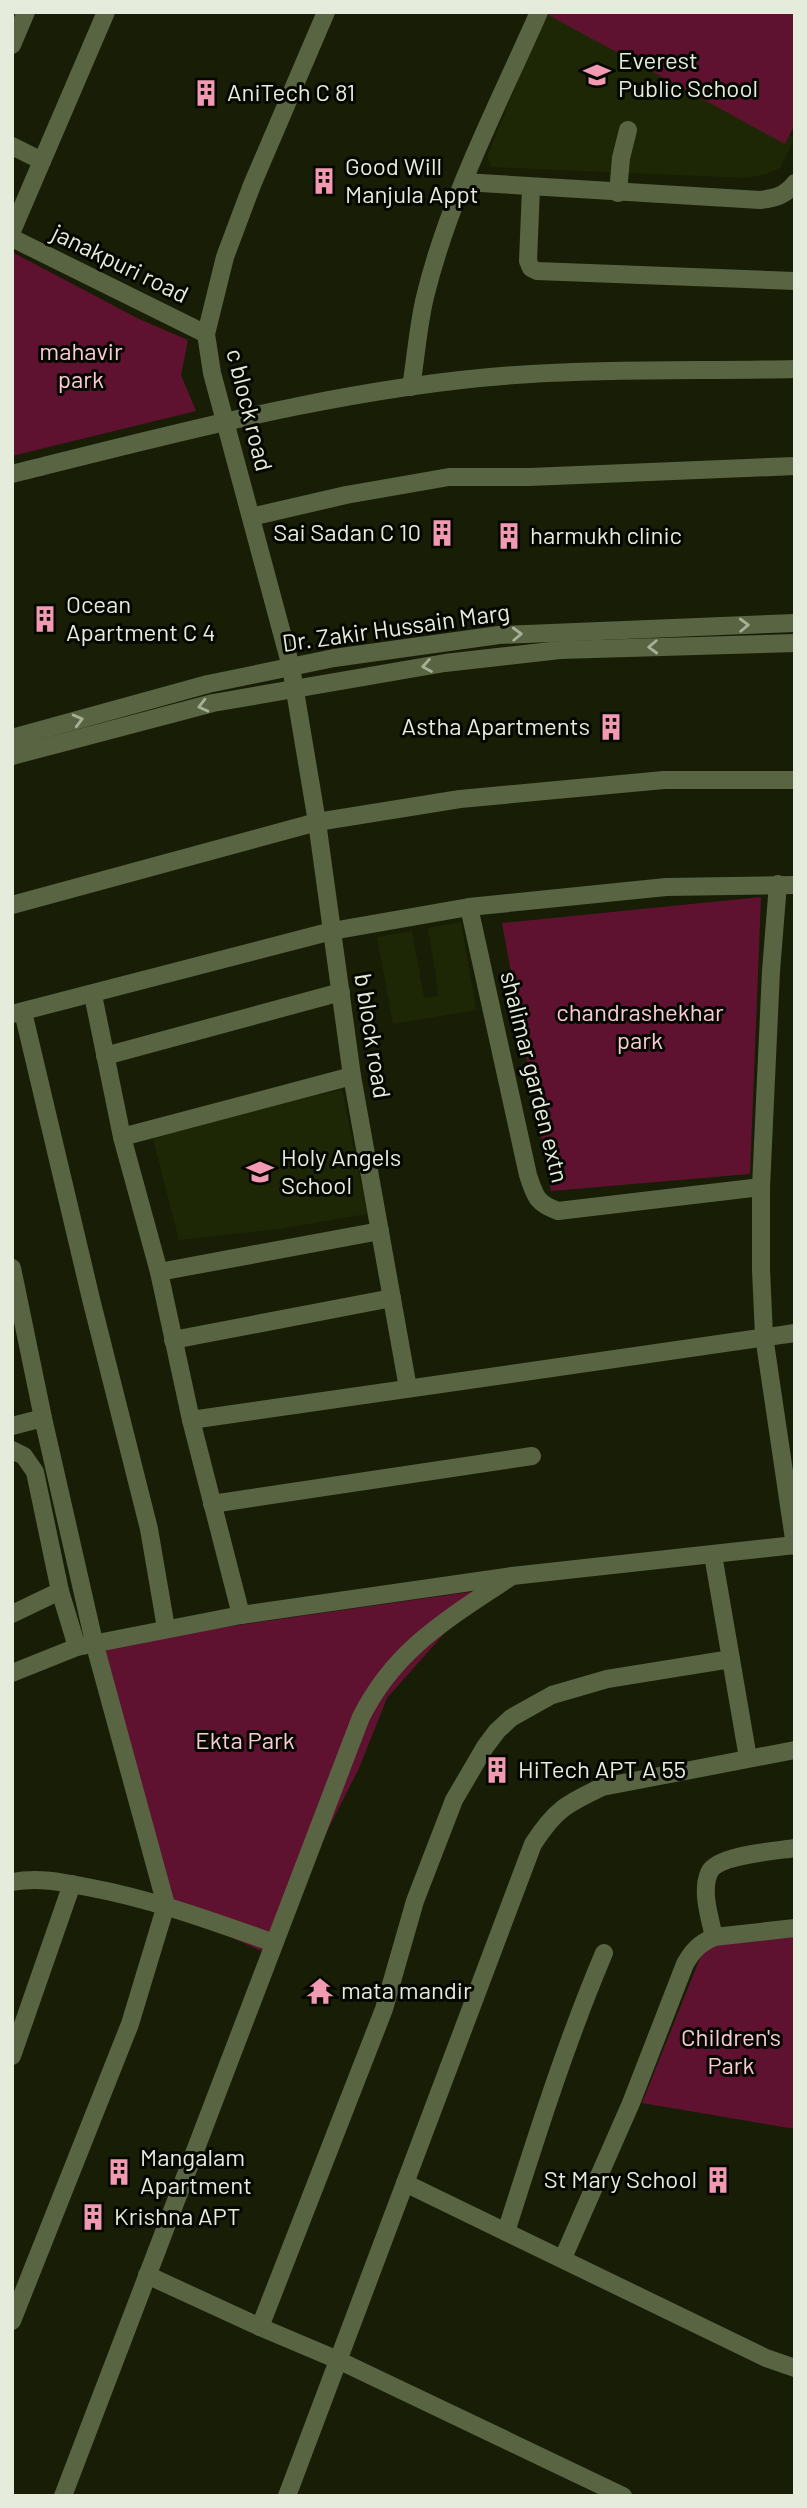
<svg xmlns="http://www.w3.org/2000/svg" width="807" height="2508" font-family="Barlow,sans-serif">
<rect width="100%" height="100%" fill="#171e05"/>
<!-- built -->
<g fill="#1e2705">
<polygon points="546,12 551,12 795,138 780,168 766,174 747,178 491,167 487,157"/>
<polygon points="461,922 476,1010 393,1024 377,937 412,931 424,998 439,996 428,928"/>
<polygon points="342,1090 367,1214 279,1229 179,1240 151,1131"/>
</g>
<!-- green -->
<g fill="#5f1230">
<polygon points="543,12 795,12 795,124 785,144"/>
<polygon points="12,252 139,319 188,340 181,375 196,411 12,456"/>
<polygon points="761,897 750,1174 551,1191 502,923"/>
<polygon points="483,1590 387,1698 359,1768 266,1953 176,1913 99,1645"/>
<polygon points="795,1930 795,2129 642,2103 706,1943"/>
</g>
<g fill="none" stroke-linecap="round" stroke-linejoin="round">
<!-- minor -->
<g stroke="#596443" stroke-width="18">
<polyline points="326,12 252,185 225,257 206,334 212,373 291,667 317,822 352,1076 408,1388"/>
<polyline points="12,45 26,12"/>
<polyline points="12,146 42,161"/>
<path d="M464,182L760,200C775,198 785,196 795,183"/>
<polyline points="531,188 528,261 531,268 537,271 795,281"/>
<polyline points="618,193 621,158 628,130"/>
<polyline points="12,231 106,12"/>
<polyline points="12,238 206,334"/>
<path d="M411,387C416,357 418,326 425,297C449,198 498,105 539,12"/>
<path d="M12,474C181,432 357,384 531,374C618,369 707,371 795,369"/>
<polyline points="251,517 346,495 449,477 530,477 795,466"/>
<polyline points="12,738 208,684 334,658 499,635 795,623"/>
<polyline points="12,756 213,703 445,663 560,650 795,643"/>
<polyline points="778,884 771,971 761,1187 761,1270 764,1336 795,1546"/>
<polyline points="12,905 317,822 460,799 664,780 795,780"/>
<path d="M469,907L528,1175C535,1196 536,1203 558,1211L761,1187"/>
<polyline points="93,995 122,1137 159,1272 191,1420 241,1615"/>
<polyline points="23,1012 91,1299 149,1529 166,1628"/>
<polyline points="12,1014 332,931 469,907 666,887 795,885"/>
<polyline points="105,1056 341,992"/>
<polyline points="122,1137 352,1076"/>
<polyline points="12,1268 43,1418 94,1642 166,1905 130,2024 12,2321"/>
<polyline points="159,1272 380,1231"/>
<polyline points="173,1340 392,1298"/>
<polyline points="191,1420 795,1333"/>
<polyline points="12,1426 43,1418"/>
<polyline points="12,1450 24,1456 35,1472 60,1591 77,1647"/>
<polyline points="212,1504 532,1456"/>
<polyline points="713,1555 748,1758"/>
<polyline points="12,1614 60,1591"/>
<polyline points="12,1673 77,1647 241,1615 512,1576 795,1545"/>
<path d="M12,1882C38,1877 62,1882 87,1887C152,1899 212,1921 274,1943"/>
<path d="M714,1937C710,1918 701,1892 709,1873C716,1855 776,1851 795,1848"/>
<polyline points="12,2056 72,1884"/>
<polyline points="405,2183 766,2358 795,2368"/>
<path d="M506,2232C536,2138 565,2045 604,1953"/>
<path d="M563,2258L631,2103L685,1964C693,1950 699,1944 714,1937L795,1928"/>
<polyline points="147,2275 260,2327 338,2360 623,2496"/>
<polyline points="260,2327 384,2009 415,1901 454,1800 485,1747 497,1731 511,1718 552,1695 607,1679 731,1659"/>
<path d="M63,2496L361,1717C396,1647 450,1618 512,1576"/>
<path d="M287,2496L533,1844C555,1810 566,1804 602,1787L795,1750"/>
</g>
</g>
<!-- one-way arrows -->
<defs><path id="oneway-chevron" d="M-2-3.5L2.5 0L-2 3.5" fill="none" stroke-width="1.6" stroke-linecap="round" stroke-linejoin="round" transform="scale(1.75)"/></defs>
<g stroke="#a7af97">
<use href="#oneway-chevron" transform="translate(744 625) rotate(-2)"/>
<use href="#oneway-chevron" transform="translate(517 634) rotate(-2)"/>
<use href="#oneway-chevron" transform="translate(653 647) rotate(178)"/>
<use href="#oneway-chevron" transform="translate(427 666) rotate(170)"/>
<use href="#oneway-chevron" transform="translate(203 706) rotate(166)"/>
<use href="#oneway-chevron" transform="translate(78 720) rotate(-15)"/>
</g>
<!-- icons -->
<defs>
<symbol id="school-bare" viewBox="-9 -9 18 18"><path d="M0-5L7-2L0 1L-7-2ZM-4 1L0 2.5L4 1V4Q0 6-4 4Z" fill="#f19ab2" stroke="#050701" stroke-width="2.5" paint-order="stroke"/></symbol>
<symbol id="building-bare" viewBox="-9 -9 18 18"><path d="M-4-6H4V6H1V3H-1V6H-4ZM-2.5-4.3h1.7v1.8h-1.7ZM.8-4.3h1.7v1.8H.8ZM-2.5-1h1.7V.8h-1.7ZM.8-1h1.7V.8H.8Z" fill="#f19ab2" stroke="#050701" stroke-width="2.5" paint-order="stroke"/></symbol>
<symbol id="temple-bare" viewBox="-9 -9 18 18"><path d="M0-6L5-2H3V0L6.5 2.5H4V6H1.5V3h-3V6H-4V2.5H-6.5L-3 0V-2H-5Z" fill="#f19ab2" stroke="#050701" stroke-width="2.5" paint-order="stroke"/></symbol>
</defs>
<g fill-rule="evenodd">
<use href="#school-bare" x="578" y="56" width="38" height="38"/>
<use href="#building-bare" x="187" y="74" width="38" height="38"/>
<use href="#building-bare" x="305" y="162" width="38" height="38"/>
<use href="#building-bare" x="423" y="514" width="38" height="38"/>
<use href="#building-bare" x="490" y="517" width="38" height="38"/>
<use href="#building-bare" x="26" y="600" width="38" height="38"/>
<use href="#building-bare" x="592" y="708" width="38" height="38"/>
<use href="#school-bare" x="241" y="1153" width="38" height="38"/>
<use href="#building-bare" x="478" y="1751" width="38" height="38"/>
<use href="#temple-bare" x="301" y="1972" width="38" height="38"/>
<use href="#building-bare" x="100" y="2153" width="38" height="38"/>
<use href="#building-bare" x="699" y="2161" width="38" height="38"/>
<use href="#building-bare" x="74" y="2198" width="38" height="38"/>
</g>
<g text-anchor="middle" stroke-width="6" stroke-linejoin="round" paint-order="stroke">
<!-- poi labels -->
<g font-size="24" fill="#e6ecdb" stroke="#050701" text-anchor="start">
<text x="618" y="69">Everest<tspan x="618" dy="28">Public School</tspan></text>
<text x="227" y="101">AniTech C 81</text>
<text x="345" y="175">Good Will<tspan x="345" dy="28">Manjula Appt</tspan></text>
<text x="421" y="541" text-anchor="end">Sai Sadan C 10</text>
<text x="530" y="544">harmukh clinic</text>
<text x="66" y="613">Ocean<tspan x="66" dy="28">Apartment C 4</tspan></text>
<text x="590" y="735" text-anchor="end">Astha Apartments</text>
<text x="281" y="1166">Holy Angels<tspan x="281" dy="28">School</tspan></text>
<text x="518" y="1778">HiTech APT A 55</text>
<text x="341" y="1999">mata mandir</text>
<text x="140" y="2166">Mangalam<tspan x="140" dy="28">Apartment</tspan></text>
<text x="697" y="2188" text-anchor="end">St Mary School</text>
<text x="114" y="2225">Krishna APT</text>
</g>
<!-- street labels -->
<g font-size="24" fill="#e6ecdb" stroke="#050701">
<text transform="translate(120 264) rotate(26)" y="8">janakpuri road</text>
<text transform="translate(249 410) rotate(76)" y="8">c block road</text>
<text transform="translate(396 628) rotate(-8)" y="8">Dr. Zakir Hussain Marg</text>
<text transform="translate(372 1036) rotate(81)" y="8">b block road</text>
<text transform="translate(534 1077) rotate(76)" y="8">shalimar garden extn</text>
</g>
<!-- park labels -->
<g font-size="24" fill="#fccad6" stroke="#050701">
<text x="81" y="360">mahavir<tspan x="81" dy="28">park</tspan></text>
<text x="640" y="1021">chandrashekhar<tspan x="640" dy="28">park</tspan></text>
<text x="245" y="1749">Ekta Park</text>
<text x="731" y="2046">Children's<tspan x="731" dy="28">Park</tspan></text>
</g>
</g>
<!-- border -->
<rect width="807" height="2508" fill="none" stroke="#e6ecdb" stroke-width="28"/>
</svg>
